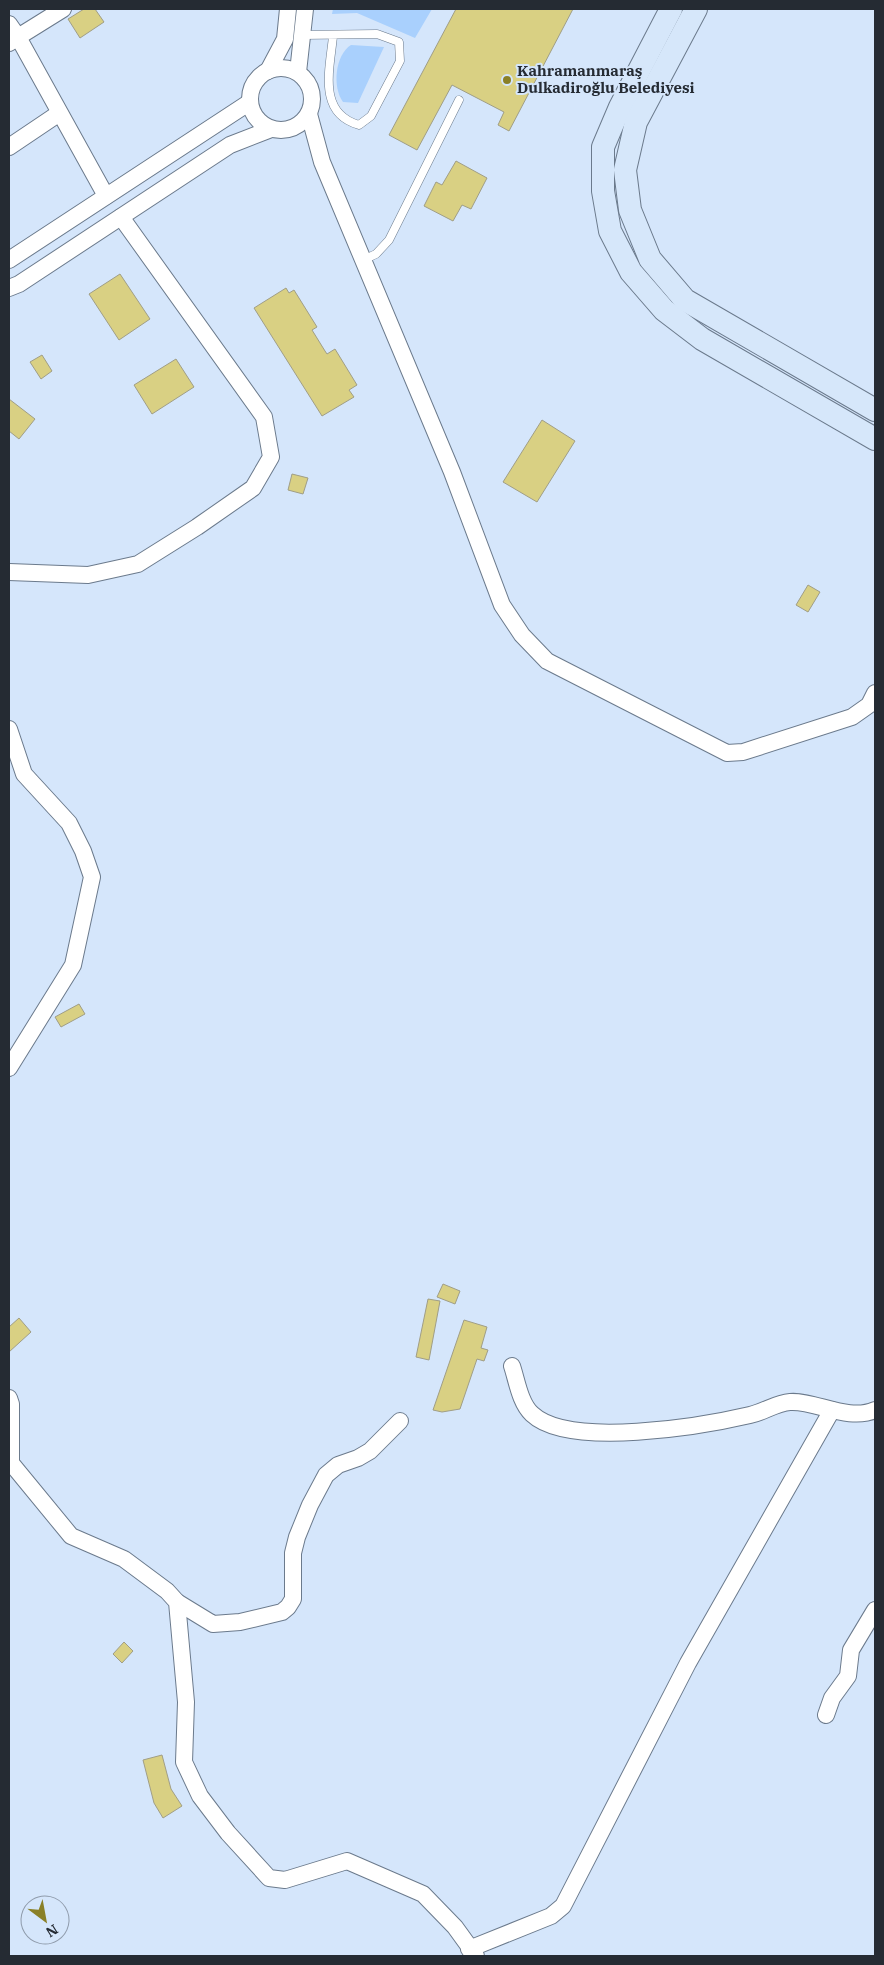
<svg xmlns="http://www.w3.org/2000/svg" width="884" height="1965" font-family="'IBM Plex Serif',serif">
<rect width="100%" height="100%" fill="#d5e6fb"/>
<!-- grass -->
<g fill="#a9d0fd">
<polygon points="333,9 432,9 415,38 357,13 332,14"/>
<path d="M351,45L384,47L358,103L343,102C332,87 335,55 351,45Z"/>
</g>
<!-- building -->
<g fill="#d9d083" stroke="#a09e86">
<polygon points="84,9 95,9 104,22 80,38 68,19"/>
<polygon points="456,9 573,9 509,131 498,125 504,112 452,85 417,150 389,135"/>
<polygon points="456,161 487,178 471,209 462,205 453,221 424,206 436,182 442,185"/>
<polygon points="120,274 150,319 119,340 89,294"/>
<polygon points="286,288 289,293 294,290 317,327 312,330 325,351 327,354 335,349 357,385 349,390 354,397 322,416 254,308"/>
<polygon points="42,355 52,371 41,379 30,362"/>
<polygon points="176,359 194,387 152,414 134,385"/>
<polygon points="9,399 35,419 19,439 9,431"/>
<polygon points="542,420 575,441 537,502 503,482"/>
<polygon points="292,474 308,478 303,494 288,490"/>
<polygon points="808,585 820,592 808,612 796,605"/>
<polygon points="79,1004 85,1014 61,1027 55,1017"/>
<polygon points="443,1284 460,1291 455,1304 437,1297"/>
<polygon points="428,1299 440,1301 429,1360 416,1357"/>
<polygon points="19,1318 31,1332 9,1352 9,1327"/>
<polygon points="464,1320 487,1327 481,1348 488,1350 484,1361 477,1359 460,1409 442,1412 433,1410"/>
<polygon points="124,1642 133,1651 122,1663 113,1654"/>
<polygon points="162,1755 171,1789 182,1806 163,1818 154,1803 143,1760"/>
</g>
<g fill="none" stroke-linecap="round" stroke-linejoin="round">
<defs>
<g id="lane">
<path d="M302,35L377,34L399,42L400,61L371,116L359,125C317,113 330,69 333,36"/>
<polyline points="363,260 376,254 389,240 459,100"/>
</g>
<g id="street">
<polyline points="9,24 18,37 63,9"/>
<polyline points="9,43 18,37 106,196"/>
<circle cx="281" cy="99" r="31"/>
<polyline points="268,71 285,39 288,9"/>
<polyline points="298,72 305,9"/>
<polyline points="309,114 322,162 452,472 502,605 522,635 547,661 727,753 743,752 852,717 869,705 875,693"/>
<polyline points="9,147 58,114"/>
<polyline points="9,260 250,102"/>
<polyline points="9,288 19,284 230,145 271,129"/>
<polyline points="9,572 88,575 138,564 197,527 253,488 271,457 264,417 121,217"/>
<polyline points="9,729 24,774 69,823 83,851 92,877 73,965 9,1068"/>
<path d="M512,1366C517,1381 520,1403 532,1414C569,1449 703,1426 750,1415C764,1412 776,1403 790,1402C815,1400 848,1422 875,1410"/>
<polyline points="9,1398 11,1404 11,1463 71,1536 124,1559 167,1591 177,1602 186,1702 184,1762 200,1796 228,1833 269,1878 285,1880 347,1861 423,1894 455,1927 476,1956"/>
<polyline points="177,1602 213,1624 240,1622 282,1612 288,1607 293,1599 293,1553 297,1537 310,1505 326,1475 338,1465 358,1458 370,1451 400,1421"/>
<polyline points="826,1715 832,1698 848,1676 851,1650 875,1610"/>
<polyline points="469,1949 551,1916 563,1906 688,1663 832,1410"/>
</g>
<g id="secondary">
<polyline points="671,9 620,107 603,147 603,191 610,231 631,272 664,310 702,339 875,439"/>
<polyline points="696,9 636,122 625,170 630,210 650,259 685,300 875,410"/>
</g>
</defs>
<!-- lane casing -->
<use href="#lane" stroke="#6b7a8c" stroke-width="9"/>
<!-- street casing -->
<use href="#street" stroke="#6b7a8c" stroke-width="18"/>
<!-- secondary casing -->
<use href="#secondary" stroke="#6b7a8c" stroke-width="24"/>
<!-- lane -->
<use href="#lane" stroke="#fff" stroke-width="8"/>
<!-- street -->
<use href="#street" stroke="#fff" stroke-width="16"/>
<!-- secondary -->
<use href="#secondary" stroke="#d6e7fa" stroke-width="22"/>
</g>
<!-- markers -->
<circle fill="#8a8027" stroke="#d5e6fb" stroke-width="2" cx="507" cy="80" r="5"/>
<g text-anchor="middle" stroke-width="4" stroke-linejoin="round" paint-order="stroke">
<!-- poi labels -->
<g font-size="15" font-weight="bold" fill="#252b33" stroke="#d5e6fb" text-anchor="start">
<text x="517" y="76">Kahramanmaraş<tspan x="517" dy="17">Dulkadiroğlu Belediyesi</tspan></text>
</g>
</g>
<!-- border -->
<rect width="884" height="1965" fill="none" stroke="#252b33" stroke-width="20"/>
<!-- north arrow -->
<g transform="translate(45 1920) rotate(148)"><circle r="24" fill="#d5e6fb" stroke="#8f9bab"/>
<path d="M0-4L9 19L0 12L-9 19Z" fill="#8a8027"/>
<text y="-8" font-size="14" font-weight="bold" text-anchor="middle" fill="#252b33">N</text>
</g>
</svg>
